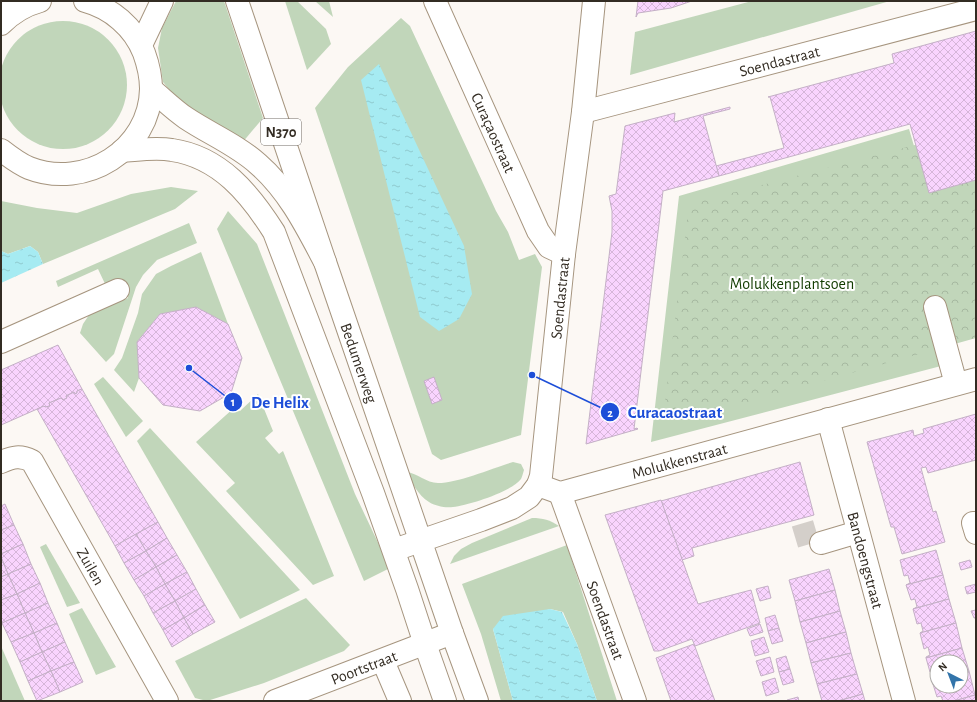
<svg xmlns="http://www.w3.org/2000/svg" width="977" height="702" font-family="'Alegreya Sans',sans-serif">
<defs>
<pattern id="park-crowns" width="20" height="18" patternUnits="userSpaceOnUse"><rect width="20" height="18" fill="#c1d6ba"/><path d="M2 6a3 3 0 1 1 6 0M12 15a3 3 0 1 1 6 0" fill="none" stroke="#a6b8a0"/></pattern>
<pattern id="water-ripples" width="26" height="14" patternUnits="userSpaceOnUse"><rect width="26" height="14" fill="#a6ebf2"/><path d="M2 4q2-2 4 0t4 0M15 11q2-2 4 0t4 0" fill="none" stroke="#8fcacf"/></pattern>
<pattern id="building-cross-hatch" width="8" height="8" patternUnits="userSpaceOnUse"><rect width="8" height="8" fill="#f9d4fe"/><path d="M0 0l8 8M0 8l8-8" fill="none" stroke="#d6b6d9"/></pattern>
</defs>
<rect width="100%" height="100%" fill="#fcf8f4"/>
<!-- grass -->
<g fill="#c1d6ba">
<polygon points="176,1 224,1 263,118 242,143 183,107 163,82 158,48 162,28"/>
<polygon points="285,1 297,1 326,29 331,44 307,70"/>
<polygon points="315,1 329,1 333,17"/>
<polygon points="752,1 890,1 630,75 635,32"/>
<polygon points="401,18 410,26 496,211 508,232 519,260 535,254 542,267 521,435 441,460 432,454 315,108 348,67"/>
<circle cx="63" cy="85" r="64"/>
<polygon points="909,129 928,194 935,342 941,366 651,442 679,196"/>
<polygon points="171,187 198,191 175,209 43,264 38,252 30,246 8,254 1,251 1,201 37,208 77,213 131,194"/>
<polygon points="228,211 257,244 355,494 390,568 364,581 217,229"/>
<polygon points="189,223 197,243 157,260 143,275 136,287 114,354 106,362 80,333 83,324 89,315 128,298 122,282 107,288 98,269 58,287 56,281"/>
<polygon points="201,252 228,324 196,307 160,314 137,342 139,378 134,392 114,370 122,358 138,313 142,294 156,274 171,266"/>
<polygon points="103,377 143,421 126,437 94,384"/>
<polygon points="258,394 273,431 265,438 279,454 283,451 334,576 313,585 226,491 235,483 196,442 235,407 240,411"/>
<polygon points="150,428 300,590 240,619 137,441"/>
<path d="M513,462L521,464L524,470C523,473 522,477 521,479C511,492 469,505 453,507C445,508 435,506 429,502C418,495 412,483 406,472C418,473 426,483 438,483C458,483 493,468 513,462Z"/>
<path d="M532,518C543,518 550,520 559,526L450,564L454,556L461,549L472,543Z"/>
<polygon points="46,544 80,603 67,607 40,547"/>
<polygon points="567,545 617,701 597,701 577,644 563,612 550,609 493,629 513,701 501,701 481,634 462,584"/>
<polygon points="306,598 350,645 344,651 264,683 207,701 195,698 175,661"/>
<polygon points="82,608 116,667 96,675 69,614"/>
<polygon points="1,646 25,701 1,701"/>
</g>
<!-- park -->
<polygon fill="url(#park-crowns)" points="976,129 976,338 662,426 689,204"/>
<!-- water -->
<g fill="url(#water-ripples)">
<polygon points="379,64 464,246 472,294 459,319 439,331 420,317 361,80"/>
<polygon points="30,246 38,252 43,264 1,283 1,251 8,254"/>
<polygon points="550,609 562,612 577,644 597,701 513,701 493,629 503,616"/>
</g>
<!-- building -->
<g fill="url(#building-cross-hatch)" stroke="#c4b0c6">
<polygon points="638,1 692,1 671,8 638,13 636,17"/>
<polygon points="976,31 976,180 929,193 910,124 719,176 716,166 784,148 770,97 768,97 894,63 892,54"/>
<polygon points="730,107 730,109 703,116 719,176 663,191 634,429 637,428 638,429 586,444 612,232 612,211 609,196 616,194 625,126 675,113 674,122"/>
<polygon points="196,307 228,324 242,358 231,393 200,411 163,405 139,378 137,342 160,314"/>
<polygon points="58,345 82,389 77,391 77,393 75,394 74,392 66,396 67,398 63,400 61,398 49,403 50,406 45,407 44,406 1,425 1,370"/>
<polygon points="434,377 442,400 432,404 424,381"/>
<polygon points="82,389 158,522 115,546 37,409 44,406 45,407 50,406 49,403 61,398 63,400 67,398 66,396 74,392 75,394 77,393 77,391"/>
<polygon points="976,414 976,460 928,473 926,467 921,468 933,512 936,511 945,542 902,554 894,527 891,527 867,442 913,430 914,436 924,433 923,429"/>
<polygon points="800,462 814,515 692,548 694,556 682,560 661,501"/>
<polygon points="661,500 698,604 751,590 760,623 695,646 692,639 659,651 654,651 605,515"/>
<polygon points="5,504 14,525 1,530 1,506"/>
<polygon points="158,522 167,538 146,551 136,534"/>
<polygon points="14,525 23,544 1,554 1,530"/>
<polygon points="136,534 146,551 124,563 115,546"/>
<polygon points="167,538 177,555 156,567 146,551"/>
<polygon points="23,544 31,564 8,574 1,557 1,554"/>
<polygon points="936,550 943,575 906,585 910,583 908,575 904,576 900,560"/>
<polygon points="146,551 156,567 134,580 124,563"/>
<polygon points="177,555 187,572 165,584 156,567"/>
<polygon points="1,557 8,574 1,577"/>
<polygon points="970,560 972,567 961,570 959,563"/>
<polygon points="31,564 40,583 17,594 8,574"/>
<polygon points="156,567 165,584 144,596 134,580"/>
<polygon points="829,569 835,590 795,601 789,580"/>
<polygon points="187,572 196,589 175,601 165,584"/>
<polygon points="8,574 17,594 1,600 1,577"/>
<polygon points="943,575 949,599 913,609 917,607 915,599 911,600 906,585"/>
<polygon points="40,583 48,603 25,613 17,594"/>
<polygon points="165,584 175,601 153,613 144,596"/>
<polygon points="976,584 976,592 967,594 965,587"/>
<polygon points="768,586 771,598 760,601 756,589"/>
<polygon points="196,589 205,605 184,618 175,601"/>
<polygon points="835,590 840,611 800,622 795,601"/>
<polygon points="17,594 25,613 2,623 1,620 1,600"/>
<polygon points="949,599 956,623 920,633 923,631 921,623 917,624 913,609"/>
<polygon points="175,601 184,618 163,630 153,613"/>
<polygon points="48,603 57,623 34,633 25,613"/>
<polygon points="205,605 215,622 193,634 184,618"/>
<polygon points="976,610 976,618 974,618 971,611"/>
<polygon points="840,611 846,632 806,643 800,622"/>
<polygon points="25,613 34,633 11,642 2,623"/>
<polygon points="775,615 779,628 768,631 765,618"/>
<polygon points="184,618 193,634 172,647 163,630"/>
<polygon points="57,623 65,642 42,652 34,633"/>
<polygon points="956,623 962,648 926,658 926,657 930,655 928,647 924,649 920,633"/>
<polygon points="760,624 763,632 750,636 747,629"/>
<polygon points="779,628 783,641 772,644 768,631"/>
<polygon points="846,632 851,653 811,663 806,643"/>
<polygon points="34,633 42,652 20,662 11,642"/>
<polygon points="764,637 769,652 755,656 751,641"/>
<polygon points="65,642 74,662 51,671 42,652"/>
<polygon points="694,644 715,701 671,701 656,658"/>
<polygon points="962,648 969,671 961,673 961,662 937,662 937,680 932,681 937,679 934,671 930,672 926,658"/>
<polygon points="42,652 51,671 28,681 20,662"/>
<polygon points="851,653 857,674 817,684 811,663"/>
<polygon points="786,656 790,669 779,672 776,659"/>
<polygon points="770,657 774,672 761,676 756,661"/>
<polygon points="74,662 83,682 60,692 51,671"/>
<polygon points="790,669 794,682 783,685 779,672"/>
<polygon points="51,671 60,692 37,701 28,681"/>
<polygon points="969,671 975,695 954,701 943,701 941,696 937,697 932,681 937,680 937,686 961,686 961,673"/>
<polygon points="857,674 863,694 838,701 822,701 817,684"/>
<polygon points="775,678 779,692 766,696 762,682"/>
<polygon points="863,694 865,701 838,701"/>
<polygon points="975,695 976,701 954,701"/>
<polygon points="798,697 799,701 787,701 787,700"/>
</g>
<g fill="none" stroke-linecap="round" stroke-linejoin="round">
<!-- minor-tunnel -->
<polyline stroke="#d4cfca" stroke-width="22" stroke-dasharray="22 11" stroke-linecap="butt" points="795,537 822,529"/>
<defs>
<g id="minor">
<polyline points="4,1 10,15"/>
<path id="s1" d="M435,1L538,231L549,247L564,254"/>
<path id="s2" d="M583,112L976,9"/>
<polyline points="935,307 956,384"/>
<polyline points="1,342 118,290"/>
<path id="s3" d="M828,419L904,701"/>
<path id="s4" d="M1,462C13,457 20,455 32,461L167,701"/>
<path id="s5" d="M538,485L560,493L976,379"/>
<path id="s6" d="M560,493L635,701"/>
<polyline points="976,523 973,523 976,533"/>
<polyline points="821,543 858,532"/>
<path id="s7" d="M394,550L481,520L512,508L529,497L538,485L541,476L564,254L583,112L594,1"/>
<polyline points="383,661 400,701"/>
<path id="s8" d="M275,701L452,633"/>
</g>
<g id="major">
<path d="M1,24C12,13 25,5 40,1"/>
<path id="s9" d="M151,89C162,98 174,110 186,118C210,134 237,145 258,164C289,191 307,228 325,262L452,633L477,701"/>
<path d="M1,150C10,157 19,164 29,168C85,190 150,150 151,89C151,76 148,64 144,53C134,27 111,8 85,1"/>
<path d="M122,151C138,150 156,147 172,150C220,157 250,194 274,232L373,493L407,589L425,644L445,701"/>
</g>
<g id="highway">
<polyline points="237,1 325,262"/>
<polyline points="141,45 162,1"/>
</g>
</defs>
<!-- minor casing -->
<use href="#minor" stroke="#a6957f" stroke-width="24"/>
<!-- major casing -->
<use href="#major" stroke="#a6957f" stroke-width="24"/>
<!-- highway casing -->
<use href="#highway" stroke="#a6957f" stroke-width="24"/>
<!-- minor -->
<use href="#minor" stroke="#fff" stroke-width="22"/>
<!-- major -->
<use href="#major" stroke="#fff" stroke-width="22"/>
<!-- highway -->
<use href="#highway" stroke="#fff" stroke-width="22"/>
</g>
<g text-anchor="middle" stroke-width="4" stroke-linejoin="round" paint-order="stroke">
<!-- shield labels -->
<rect fill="#fff" stroke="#706b65" stroke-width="1" x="261" y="119" width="40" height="26" rx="3"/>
<g font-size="15" font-weight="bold" fill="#332c23">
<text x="281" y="137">N370</text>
</g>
<!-- street labels -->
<g font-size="16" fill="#332c23" stroke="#fff">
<text dy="6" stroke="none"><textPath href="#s2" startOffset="203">Soendastraat</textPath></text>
<text dy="6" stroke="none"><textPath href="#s1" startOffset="144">Curaçaostraat</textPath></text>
<text dy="6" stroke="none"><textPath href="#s7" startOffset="349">Soendastraat</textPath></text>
<text dy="6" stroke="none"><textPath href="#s9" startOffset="357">Bedumerweg</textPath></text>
<text dy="6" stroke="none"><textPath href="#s5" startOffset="147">Molukkenstraat</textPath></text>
<text dy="6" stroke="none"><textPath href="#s3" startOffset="146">Bandoengstraat</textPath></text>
<text dy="6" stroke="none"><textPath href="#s4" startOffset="153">Zuilen</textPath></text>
<text dy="6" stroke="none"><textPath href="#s6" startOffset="135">Soendastraat</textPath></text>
<text dy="6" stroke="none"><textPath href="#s8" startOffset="95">Poortstraat</textPath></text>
</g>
<!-- park labels -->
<g font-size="16" fill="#123c00" stroke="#fff">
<text x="792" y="289">Molukkenplantsoen</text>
</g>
</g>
<!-- callouts -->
<path fill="none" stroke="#1d4ed8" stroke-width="1.5" d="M189 368L233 402M532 375L610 412"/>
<g fill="#1d4ed8" stroke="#fff" stroke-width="1.5">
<circle cx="189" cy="368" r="4"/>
<circle cx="532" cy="375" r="4"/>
<circle cx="233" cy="402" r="10"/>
<circle cx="610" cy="412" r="10"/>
</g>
<g font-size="12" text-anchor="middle" font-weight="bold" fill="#fff">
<text x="233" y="406">1</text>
<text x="610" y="417">2</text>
</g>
<g font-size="17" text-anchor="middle" font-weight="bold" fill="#1d4ed8" stroke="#fff" stroke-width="4" stroke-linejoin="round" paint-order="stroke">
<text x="280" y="408">De Helix</text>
<text x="675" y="418">Curacaostraat</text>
</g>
<!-- border -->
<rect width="977" height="702" fill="none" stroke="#332c23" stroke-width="4"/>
<!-- north arrow -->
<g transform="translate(949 674) rotate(318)"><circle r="19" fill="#ffffff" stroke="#adaba7"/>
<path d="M0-3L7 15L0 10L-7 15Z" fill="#3274aa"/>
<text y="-6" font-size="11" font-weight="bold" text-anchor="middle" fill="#332c23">N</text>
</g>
</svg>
